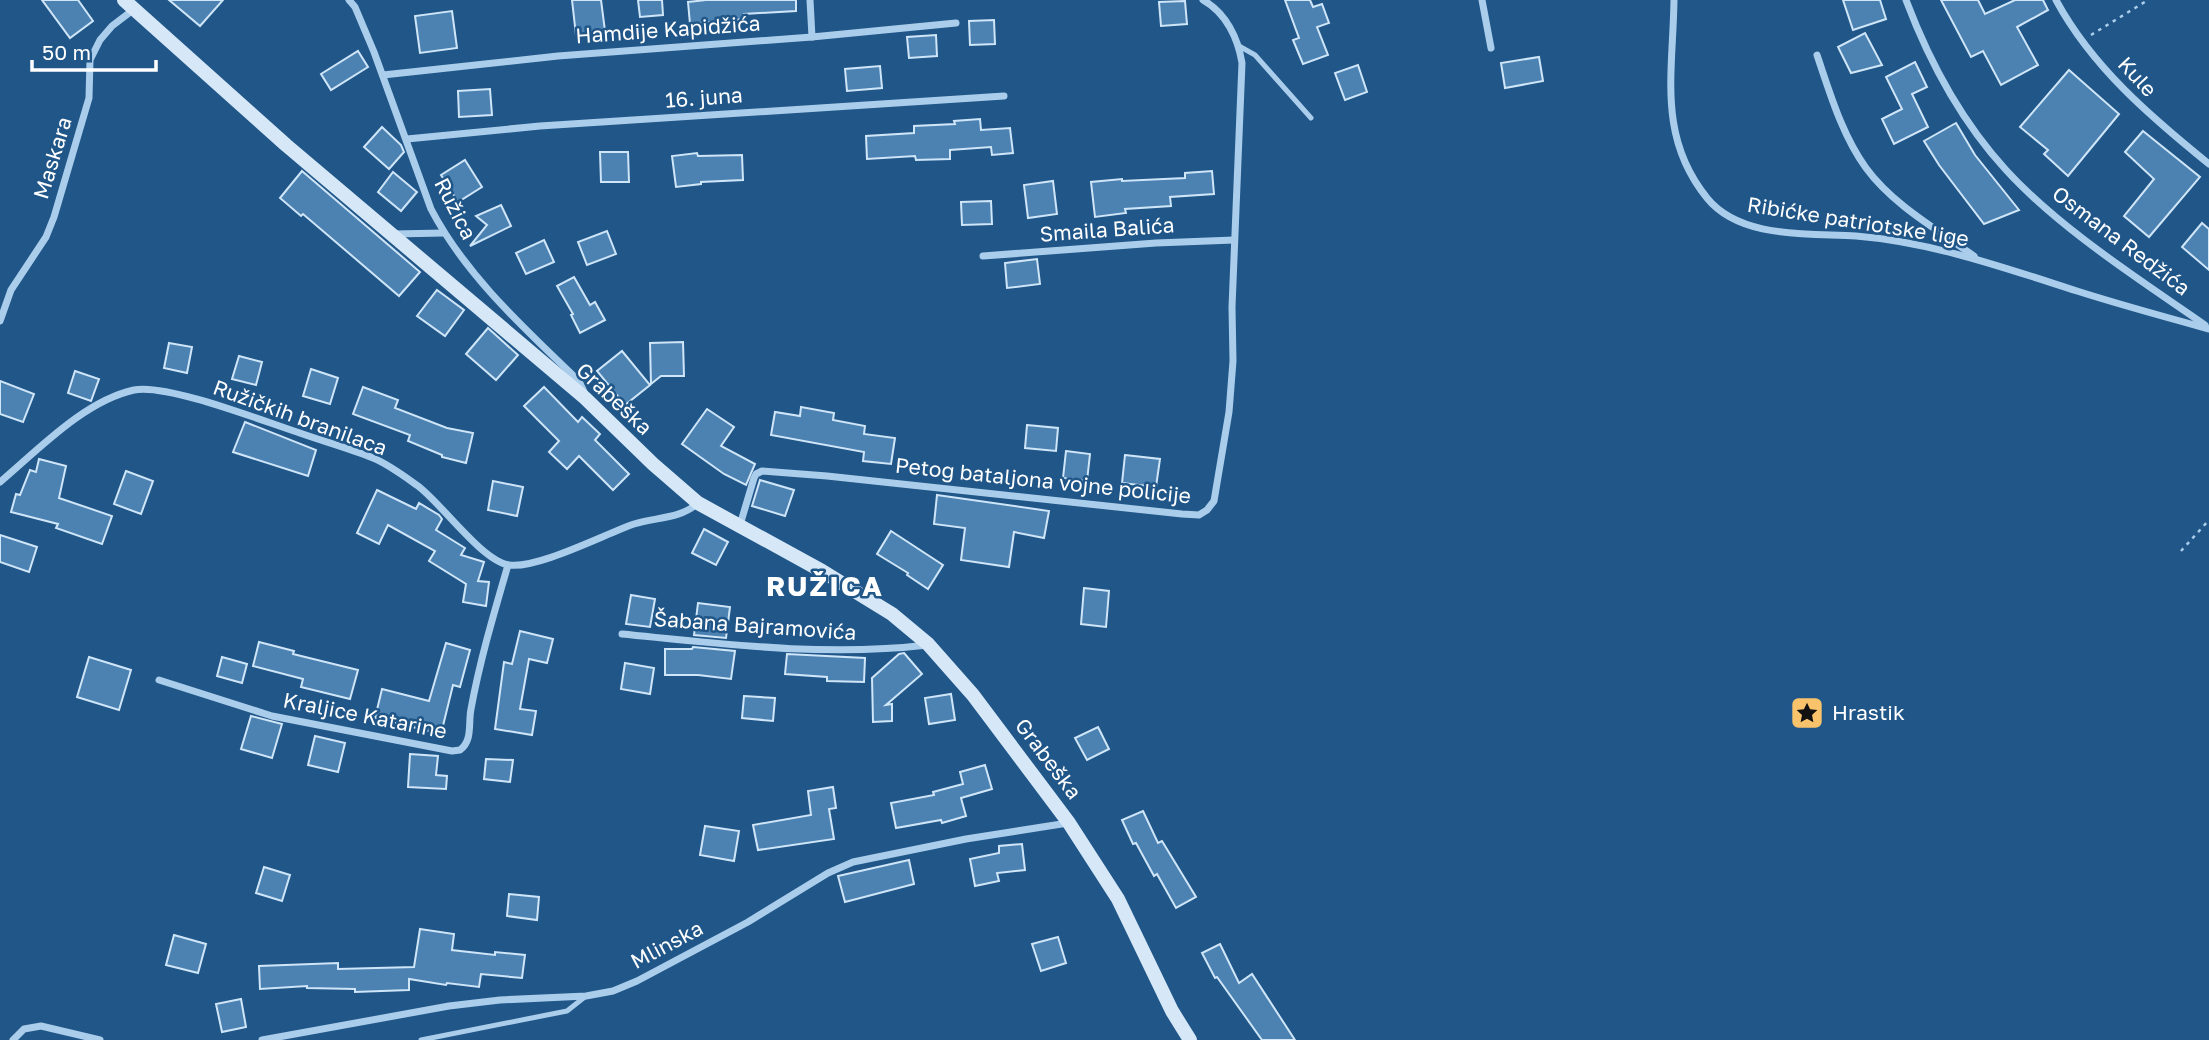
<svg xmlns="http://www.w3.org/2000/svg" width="2209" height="1040" font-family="'Golos Text',sans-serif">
<rect width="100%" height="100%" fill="#205688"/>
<!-- building -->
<g fill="#4c82b2" stroke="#cfe5f8" stroke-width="2">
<polygon points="42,0 78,0 93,21 70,38"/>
<polygon points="169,0 223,0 200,26"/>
<polygon points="572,0 601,0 605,31 576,35"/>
<polygon points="638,0 662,0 663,15 640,17"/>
<polygon points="706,0 796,0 796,11 744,14 744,19 690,24 688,2"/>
<polygon points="1285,0 1310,0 1313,7 1322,4 1329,23 1317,27 1328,55 1303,64 1293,40 1299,38"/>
<polygon points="1843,0 1880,0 1886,19 1853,30"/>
<polygon points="1941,0 1978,0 1985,14 2015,0 2043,0 2048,10 2017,27 2038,65 2001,85 1983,51 1971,57"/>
<polygon points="1185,1 1187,24 1161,26 1159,2"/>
<polygon points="452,11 457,48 420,53 415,16"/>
<polygon points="994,20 995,44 970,45 969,21"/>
<polygon points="1865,33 1882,65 1851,73 1838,47"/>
<polygon points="936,35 937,56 909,58 907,37"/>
<polygon points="358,51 368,67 331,90 321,74"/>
<polygon points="1539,57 1543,81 1505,88 1501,63"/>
<polygon points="1915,62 1927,87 1912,94 1928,127 1894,144 1882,119 1902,109 1886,77"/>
<polygon points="1358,65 1367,92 1345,100 1335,73"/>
<polygon points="880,66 882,88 847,91 845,69"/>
<polygon points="2069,70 2119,114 2068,176 2044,154 2048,150 2020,127"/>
<polygon points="490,89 492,115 459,117 458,91"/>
<polygon points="980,119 981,130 1010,128 1013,153 992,155 991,147 950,150 950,159 916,160 915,156 867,159 866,136 914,133 914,126 955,124 954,121"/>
<polygon points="1956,123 1975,155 2019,210 1984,224 1939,165 1924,141"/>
<polygon points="382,127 401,145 404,152 389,169 364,147"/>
<polygon points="2143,131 2200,177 2149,237 2124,216 2154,179 2125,152"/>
<polygon points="600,152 628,152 629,182 601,182"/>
<polygon points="697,153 698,156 742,155 743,180 701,182 701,184 676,187 672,156"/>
<polygon points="465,160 482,187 458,202 441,175"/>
<polygon points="302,171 420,272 399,296 303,214 301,216 280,198"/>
<polygon points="1212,171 1214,194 1170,197 1171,206 1125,209 1126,213 1095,217 1091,182 1122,179 1122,181 1185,178 1185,173"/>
<polygon points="393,172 417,192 401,211 378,192"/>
<polygon points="1053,181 1057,214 1028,218 1024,185"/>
<polygon points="991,201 992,224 962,225 961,202"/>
<polygon points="501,205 511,226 470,246 487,225 476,216"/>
<polygon points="2202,223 2209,229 2209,270 2182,247"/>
<polygon points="607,231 616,254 587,265 578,242"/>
<polygon points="544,240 554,262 526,274 516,253"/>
<polygon points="1037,259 1040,284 1007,288 1005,263"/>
<polygon points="574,277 590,305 595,302 605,320 580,333 571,315 573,314 557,286"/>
<polygon points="437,290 464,310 445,336 417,316"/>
<polygon points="488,328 518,355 496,380 466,354"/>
<polygon points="683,342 684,376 661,376 651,384 650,343"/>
<polygon points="169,343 192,347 187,373 164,368"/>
<polygon points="622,351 650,385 625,405 597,371"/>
<polygon points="239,356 262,362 256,385 232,379"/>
<polygon points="311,369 338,378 330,404 303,396"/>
<polygon points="75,371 99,379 91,401 68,393"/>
<polygon points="0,381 34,394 23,422 0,414"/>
<polygon points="363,387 398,400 395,408 447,428 473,433 466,463 442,457 442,455 408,441 410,435 353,414"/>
<polygon points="544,387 578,422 582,417 600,434 595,440 629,474 613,490 579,456 567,469 549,452 559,441 524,406"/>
<polygon points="801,407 834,413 833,420 865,426 864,434 895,438 891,464 863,461 864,452 771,435 775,412 800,416"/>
<polygon points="707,409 734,427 721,446 755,464 746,485 724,474 682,444"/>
<polygon points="245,422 316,450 308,476 233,452"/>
<polygon points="1027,425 1058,428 1056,451 1025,448"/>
<polygon points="1066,451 1090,454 1087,481 1063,478"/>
<polygon points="1125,455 1160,459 1156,487 1122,483"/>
<polygon points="39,459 66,466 59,498 112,516 102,544 56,528 58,524 11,512 16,494 20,495 30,470 36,472"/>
<polygon points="126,471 153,481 141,514 114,504"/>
<polygon points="760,480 794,490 785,516 752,506"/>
<polygon points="493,481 523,487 517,516 488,510"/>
<polygon points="377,490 416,509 419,503 439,515 442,519 436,530 465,548 461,555 484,562 478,581 489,582 486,606 463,602 466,584 429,561 435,551 388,525 379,544 357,533"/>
<polygon points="937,495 1049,511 1044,538 1014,532 1009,567 961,560 965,528 934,524"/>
<polygon points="704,529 728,542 716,565 692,553"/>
<polygon points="891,531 943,565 928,589 907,575 908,573 877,554"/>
<polygon points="0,535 37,547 29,572 0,562"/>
<polygon points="1084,588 1109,591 1106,627 1081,624"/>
<polygon points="631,595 655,599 650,627 626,624"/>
<polygon points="698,603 730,607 726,638 694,635"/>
<polygon points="520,631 553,639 547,663 529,659 520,709 536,711 532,735 495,729 504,662 512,664"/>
<polygon points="259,642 294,651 293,654 358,670 350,699 301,687 303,679 253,666"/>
<polygon points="446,643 470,650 460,687 453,685 441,734 375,718 382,689 429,701"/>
<polygon points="693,647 735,651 731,679 698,675 665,675 665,649 692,649"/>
<polygon points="904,653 922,674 886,705 892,704 892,721 873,722 872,678 899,654"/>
<polygon points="787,654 865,658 864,682 827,681 827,677 785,674"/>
<polygon points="89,657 131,670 119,710 77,697"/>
<polygon points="222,657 247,664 242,683 217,676"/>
<polygon points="625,663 654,668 650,694 621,689"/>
<polygon points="951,694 955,720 929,724 925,698"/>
<polygon points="744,696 775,698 773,721 742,718"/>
<polygon points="251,716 282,724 272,758 241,749"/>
<polygon points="1098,727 1109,749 1087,760 1075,738"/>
<polygon points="315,736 345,743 338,772 308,765"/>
<polygon points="410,754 438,756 436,775 447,776 446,789 408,787"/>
<polygon points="486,759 513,760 510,782 484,779"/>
<polygon points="985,765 992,789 961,798 966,816 942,823 941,820 896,828 891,803 934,795 933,792 963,784 960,772"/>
<polygon points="833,787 836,808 829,809 834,839 758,850 753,825 811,815 808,791"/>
<polygon points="1143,811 1158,843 1162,841 1196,897 1176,908 1157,874 1154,876 1136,843 1133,844 1122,820"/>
<polygon points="705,826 739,831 734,861 700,855"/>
<polygon points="1022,844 1025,870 997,873 999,881 975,886 970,859 999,853 999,846"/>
<polygon points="909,860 914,884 845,902 838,876"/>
<polygon points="264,867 290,875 282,901 256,893"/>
<polygon points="509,894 539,897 537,920 507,916"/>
<polygon points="420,929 454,934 452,950 495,955 495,952 525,955 522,978 481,974 479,987 447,983 446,985 409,979 409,990 355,992 355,989 307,988 307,986 260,989 259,966 338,963 338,969 414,967"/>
<polygon points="174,935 206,944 198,973 166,965"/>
<polygon points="1058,937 1066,963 1041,971 1032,944"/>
<polygon points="1220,944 1239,983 1252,974 1295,1040 1262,1040 1217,977 1215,978 1202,953"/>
<polygon points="241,999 246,1027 222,1032 216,1004"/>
</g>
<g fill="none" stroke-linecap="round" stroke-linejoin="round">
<!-- path -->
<g stroke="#aacdeb" stroke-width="2.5" stroke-dasharray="3.5 5" stroke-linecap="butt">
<polyline points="2091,35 2148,0"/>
<polyline points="2181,551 2209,520"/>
</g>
<!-- lane -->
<g stroke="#aacdeb" stroke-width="5">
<polyline points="1239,46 1255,55 1311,118"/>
<polyline points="421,1040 567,1011 586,996"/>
</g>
<!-- street -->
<g stroke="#aacdeb" stroke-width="7">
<path d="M349,0L355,7L374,52L431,209C466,276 525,329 579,381L585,394"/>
<polyline points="810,0 812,37"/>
<polyline points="1482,0 1491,48"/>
<path d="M1674,0C1673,73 1657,136 1707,198C1740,239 1808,233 1856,236C1932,242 2005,268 2077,291C2121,305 2165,317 2209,329"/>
<path d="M1906,0C1929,61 1962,122 2006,170C2060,229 2139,279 2205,325"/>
<path d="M2056,0C2092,67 2151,117 2209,164"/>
<path d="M1817,55C1830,93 1842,135 1866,168C1893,205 1938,230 1974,256"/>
<polyline points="383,75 558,56 812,37 956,23"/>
<polyline points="407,139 540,126 1004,96"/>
<polyline points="393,234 444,233"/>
<polyline points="983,256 1156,243 1234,240"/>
<polyline points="0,321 11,290 46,237 54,217 89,98 90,60 100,40 112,26 133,10"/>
<path d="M0,482C38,450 84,401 134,390C166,383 263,421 297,432C322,441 348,448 373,458C388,464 404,476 418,486C442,504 482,561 509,565C538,569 605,534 634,524C657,517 680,519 698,503"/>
<path d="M740,525L754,478L756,474L762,471L827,476L1182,514L1199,515L1207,510L1214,501L1229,412L1233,361L1232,307L1242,63C1238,38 1226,13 1203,0"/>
<path d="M622,634C724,644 825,657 928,645"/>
<path d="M159,680L272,716L452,751L460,750C473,740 468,724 471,709C480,660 494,613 508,565"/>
<polyline points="13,1040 24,1029 41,1026 100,1040"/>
<polyline points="262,1040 449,1006 500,1000 586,996 613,991 637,981 748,922 828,873 853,862 966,839 1068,823"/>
</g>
<!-- secondary -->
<polyline stroke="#d6e8f8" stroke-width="14" points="124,0 286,145 585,398 653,464 698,503 822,571 892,614 928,644 973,695 1069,823 1118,899 1172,1011 1190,1040"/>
</g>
<!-- icons -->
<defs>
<symbol id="sight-square" viewBox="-11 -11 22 22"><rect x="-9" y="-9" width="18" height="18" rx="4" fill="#f8c36b" stroke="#205688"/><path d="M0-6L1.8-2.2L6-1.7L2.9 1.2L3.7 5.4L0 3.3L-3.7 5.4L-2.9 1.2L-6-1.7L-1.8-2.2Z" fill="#111"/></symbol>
</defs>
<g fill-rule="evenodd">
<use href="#sight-square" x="1788" y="694" width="38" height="38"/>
</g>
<g text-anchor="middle" stroke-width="5" stroke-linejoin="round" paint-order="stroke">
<!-- street labels -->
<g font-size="21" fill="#fff" stroke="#205688">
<text transform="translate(668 30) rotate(-4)" y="7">Hamdije Kapidžića</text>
<text transform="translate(2137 77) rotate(47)" y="7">Kule</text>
<text transform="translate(704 98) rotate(-4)" y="7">16. juna</text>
<text transform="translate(53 158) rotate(-73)" y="7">Maskara</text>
<text transform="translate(455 209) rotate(63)" y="7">Ružica</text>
<text transform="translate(1858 222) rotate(9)" y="7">Ribićke patriotske lige</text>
<text transform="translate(1107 230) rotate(-4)" y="7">Smaila Balića</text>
<text transform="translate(2121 241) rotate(37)" y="7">Osmana Redžića</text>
<text transform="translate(614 399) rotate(43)" y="7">Grabeška</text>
<text transform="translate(300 418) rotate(20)" y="7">Ružičkih branilaca</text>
<text transform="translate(1043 481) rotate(6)" y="7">Petog bataljona vojne policije</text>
<text transform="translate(755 626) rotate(4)" y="7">Šabana Bajramovića</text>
<text transform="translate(365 716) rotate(11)" y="7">Kraljice Katarine</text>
<text transform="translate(1048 759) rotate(53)" y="7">Grabeška</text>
<text transform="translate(667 945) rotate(-28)" y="7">Mlinska</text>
</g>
<!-- poi labels -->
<g font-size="21" fill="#fff" stroke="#205688" text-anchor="start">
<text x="1832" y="720">Hrastik</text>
</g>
<!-- district labels -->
<g font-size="28" font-weight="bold" letter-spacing="2" fill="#fff" stroke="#205688">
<text x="825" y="596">RUŽICA</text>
</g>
</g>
<!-- scale -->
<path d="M32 60v10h124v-10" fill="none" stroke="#ffffff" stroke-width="3.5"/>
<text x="42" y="60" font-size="21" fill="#ffffff" stroke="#205688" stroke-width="5" paint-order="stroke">50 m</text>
</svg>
